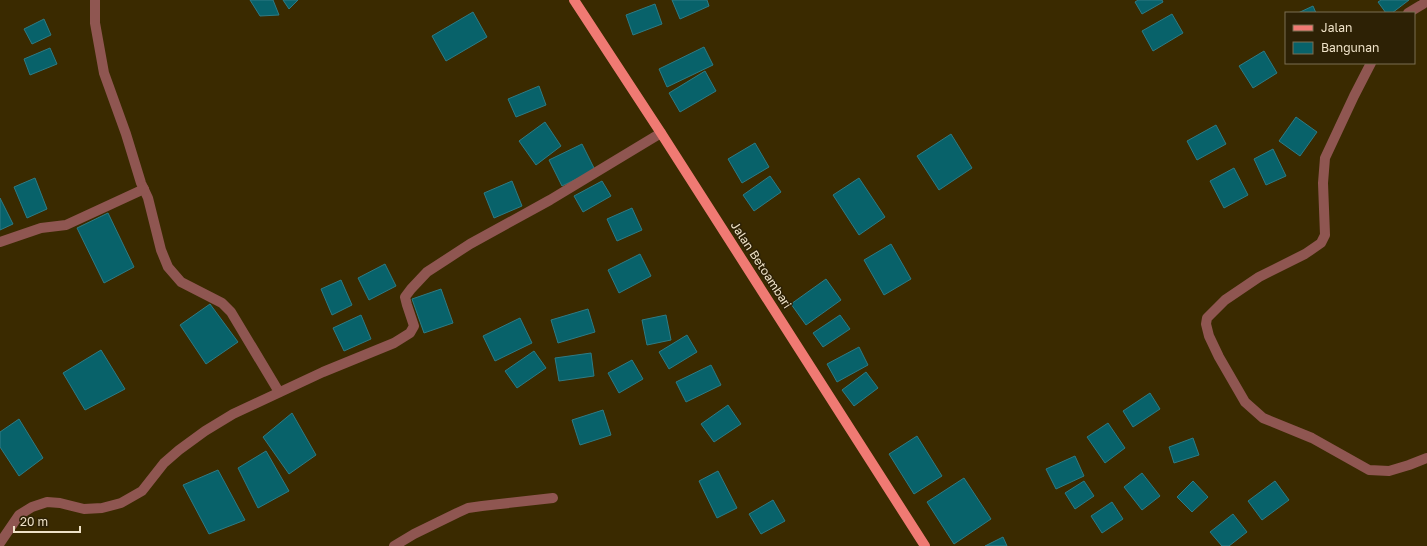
<svg xmlns="http://www.w3.org/2000/svg" width="1427" height="546" font-family="'Golos Text',sans-serif">
<rect width="100%" height="100%" fill="#3a2a00"/>
<!-- building -->
<g fill="#08626a" stroke="#2e7b84">
<polygon points="250,0 273,0 279,15 260,16"/>
<polygon points="283,0 298,0 289,9"/>
<polygon points="672,0 707,0 709,6 680,19"/>
<polygon points="1138,0 1162,0 1163,2 1142,14 1135,2"/>
<polygon points="1381,0 1409,0 1392,13 1386,13 1378,2"/>
<polygon points="655,4 662,24 633,35 626,15"/>
<polygon points="1313,6 1316,13 1298,13"/>
<polygon points="473,12 487,37 446,61 432,36"/>
<polygon points="1172,14 1183,33 1153,51 1142,31"/>
<polygon points="44,19 51,35 32,44 24,29"/>
<polygon points="704,47 713,65 667,87 659,69"/>
<polygon points="50,48 57,64 30,75 24,59"/>
<polygon points="1264,51 1277,73 1253,88 1239,66"/>
<polygon points="705,71 716,91 680,112 669,93"/>
<polygon points="539,86 546,105 516,117 508,99"/>
<polygon points="1296,117 1317,132 1300,156 1279,141"/>
<polygon points="545,122 561,146 536,165 519,141"/>
<polygon points="1216,125 1226,144 1197,160 1187,141"/>
<polygon points="951,134 972,168 939,190 917,156"/>
<polygon points="755,143 769,167 742,183 728,159"/>
<polygon points="582,144 595,170 562,186 549,160"/>
<polygon points="1273,149 1286,176 1266,185 1254,159"/>
<polygon points="1234,168 1248,195 1224,208 1210,181"/>
<polygon points="770,176 781,192 754,211 743,195"/>
<polygon points="35,178 47,209 27,218 14,187"/>
<polygon points="859,178 885,217 859,235 833,195"/>
<polygon points="512,181 522,206 494,218 484,193"/>
<polygon points="602,181 611,196 583,212 574,196"/>
<polygon points="0,198 13,224 0,230"/>
<polygon points="632,208 642,230 617,241 607,219"/>
<polygon points="108,213 134,267 104,283 77,228"/>
<polygon points="891,244 911,279 884,295 864,260"/>
<polygon points="640,254 651,276 619,293 608,270"/>
<polygon points="385,264 396,286 369,300 358,278"/>
<polygon points="826,279 841,300 806,325 791,304"/>
<polygon points="341,280 352,305 332,315 321,289"/>
<polygon points="441,289 453,323 424,333 412,299"/>
<polygon points="210,304 238,342 206,364 180,325"/>
<polygon points="588,309 595,332 558,343 551,320"/>
<polygon points="361,315 371,339 344,351 333,328"/>
<polygon points="666,315 671,340 647,345 642,320"/>
<polygon points="840,315 850,329 823,347 813,333"/>
<polygon points="520,318 532,343 495,361 483,336"/>
<polygon points="687,335 697,352 669,369 659,352"/>
<polygon points="859,347 868,365 837,382 827,364"/>
<polygon points="101,350 125,389 85,410 63,373"/>
<polygon points="534,351 546,368 517,388 505,371"/>
<polygon points="591,353 594,376 559,381 555,358"/>
<polygon points="632,360 643,379 619,393 608,373"/>
<polygon points="711,365 721,385 686,402 676,382"/>
<polygon points="866,372 878,388 854,406 842,390"/>
<polygon points="1150,393 1160,409 1133,427 1123,411"/>
<polygon points="728,405 741,424 714,442 701,424"/>
<polygon points="603,410 611,435 580,445 572,420"/>
<polygon points="292,413 316,455 289,474 263,437"/>
<polygon points="19,419 43,458 19,476 0,447 0,432"/>
<polygon points="1108,423 1125,448 1105,463 1087,437"/>
<polygon points="917,436 942,476 914,494 889,454"/>
<polygon points="1193,438 1199,455 1174,463 1169,447"/>
<polygon points="266,451 289,491 258,508 238,468"/>
<polygon points="1075,456 1084,476 1056,489 1046,469"/>
<polygon points="218,470 245,520 209,534 183,485"/>
<polygon points="718,471 737,508 717,518 699,481"/>
<polygon points="1142,473 1160,496 1142,510 1124,487"/>
<polygon points="964,478 991,519 954,544 927,502"/>
<polygon points="1084,481 1094,496 1075,509 1065,493"/>
<polygon points="1193,481 1208,497 1192,512 1177,497"/>
<polygon points="1275,481 1289,500 1262,520 1248,501"/>
<polygon points="773,500 785,521 761,534 749,514"/>
<polygon points="1112,502 1123,519 1102,533 1091,516"/>
<polygon points="1233,514 1247,532 1229,546 1222,546 1210,532"/>
<polygon points="1003,537 1007,546 985,546"/>
</g>
<g fill="none" stroke-linecap="round" stroke-linejoin="round">
<!-- minor -->
<g stroke="#8f5651" stroke-width="10">
<polyline points="95,0 95,23 104,73 126,134 141,183 148,198 161,250 168,267 181,282 222,303 231,312 279,392"/>
<polyline points="1408,13 1423,4 1426,0"/>
<polyline points="1371,63 1354,96 1325,158 1323,183 1325,235 1321,243 1305,254 1259,277 1225,300 1207,318 1206,324 1209,336 1219,357 1245,402 1263,418 1312,438 1369,470 1389,471 1409,465 1427,458"/>
<polyline points="0,242 41,228 66,225 144,189"/>
<polyline points="0,543 19,515 32,507 47,502 60,503 84,509 102,508 121,503 142,491 164,463 179,450 205,431 233,414 323,372 394,343 410,333 414,326 407,305 405,297 411,289 427,272 447,259 470,244 550,200 661,133"/>
<polyline points="394,546 414,534 457,513 468,508 482,506 553,498"/>
</g>
<!-- major -->
<polyline stroke="#f07a73" stroke-width="10" points="574,0 661,133 925,546"/>
</g>
<g text-anchor="middle" stroke-width="3" stroke-linejoin="round" paint-order="stroke">
<!-- street labels -->
<g font-size="12" fill="#efe2c8" stroke="#2d2105">
<text transform="translate(761 265) rotate(57)" y="4">Jalan Betoambari</text>
</g>
</g>
<!-- legend -->
<rect x="1285" y="12" width="130" height="52" fill="#2d2105" stroke="#7b6e53"/>
<rect x="1293" y="25" width="20" height="6" fill="#f07a73" stroke="#7b6e53"/>
<text x="1321" y="32" font-size="12" fill="#efe2c8">Jalan</text>
<rect x="1293" y="42" width="20" height="12" fill="#08626a" stroke="#7b6e53"/>
<text x="1321" y="52" font-size="12" fill="#efe2c8">Bangunan</text>
<!-- scale -->
<path d="M14 526v6h66v-6" fill="none" stroke="#efe2c8" stroke-width="2"/>
<text x="20" y="526" font-size="12" fill="#efe2c8" stroke="#2d2105" stroke-width="3" paint-order="stroke">20 m</text>
</svg>
